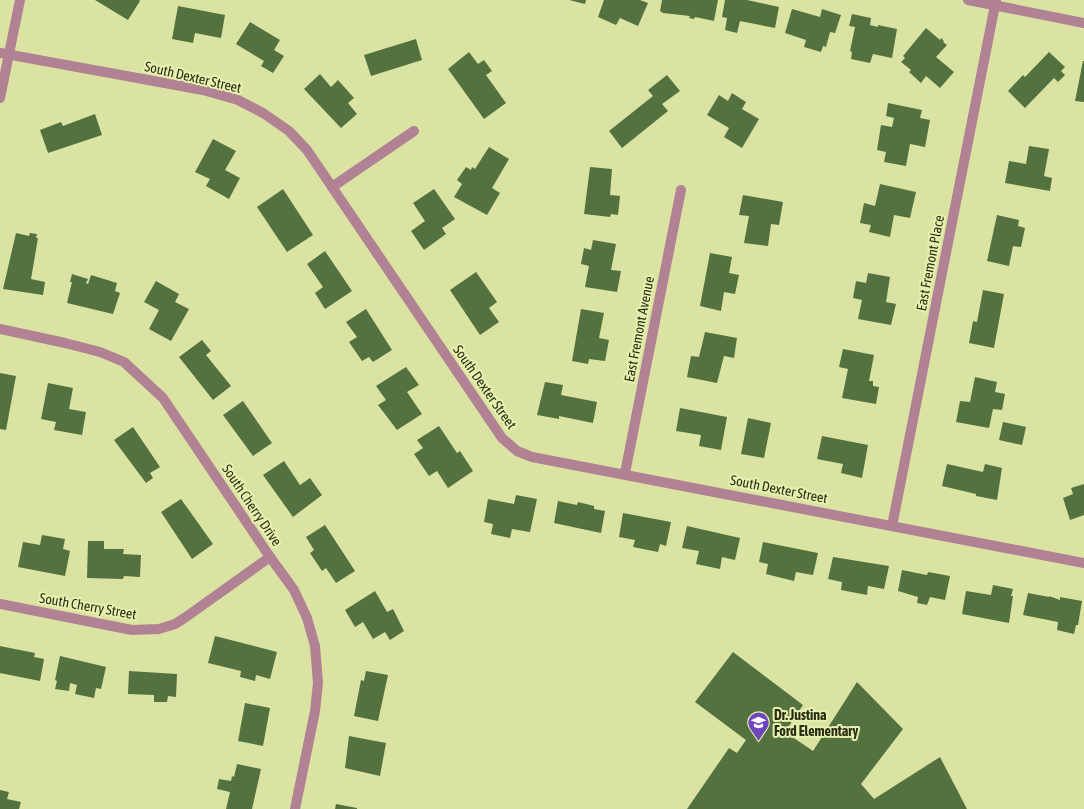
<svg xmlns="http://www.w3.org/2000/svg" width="1084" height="809" font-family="'Asap Condensed',sans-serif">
<rect width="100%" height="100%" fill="#dbe3a2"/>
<!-- building -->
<g fill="#547240">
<polygon points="95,0 139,0 140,1 128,20"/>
<polygon points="569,0 586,0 585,4"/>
<polygon points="604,0 640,0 648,3 638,26 620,18 616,25 598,17"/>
<polygon points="662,0 718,0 714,21 695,17 694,19 689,18 690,16 663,13 660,11"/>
<polygon points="725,0 747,0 779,7 775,28 740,21 737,33 725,30 727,18 722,17"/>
<polygon points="178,6 225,15 221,38 195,33 193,43 172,39"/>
<polygon points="792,9 820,17 822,9 841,15 835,33 830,32 826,47 823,46 821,52 804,47 806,40 785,33"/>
<polygon points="852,14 871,18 870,25 878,27 878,25 897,29 892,58 873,54 870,63 851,59 852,52 850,51 855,27 849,26"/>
<polygon points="250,22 280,40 274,50 284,56 273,73 261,66 264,61 236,44"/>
<polygon points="926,28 940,40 941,38 944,41 943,42 947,45 936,57 954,72 940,88 926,76 921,83 909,72 911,70 901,62 905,58 903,56"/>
<polygon points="416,39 422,60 371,76 364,55"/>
<polygon points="469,52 478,64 484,60 492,71 486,75 506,103 484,119 448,69"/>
<polygon points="1049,52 1065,67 1061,71 1065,75 1058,82 1054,78 1025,108 1008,91 1023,75 1025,77"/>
<polygon points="1083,61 1084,61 1084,102 1075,101"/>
<polygon points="320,74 331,87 338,80 354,98 348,103 357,114 341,128 304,89"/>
<polygon points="667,75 680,91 662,104 668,111 622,148 609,131 653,96 648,90"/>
<polygon points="732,93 746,102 742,109 759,119 742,148 724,137 729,128 707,115 719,95 728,101"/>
<polygon points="888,103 922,110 920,118 930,120 925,147 910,144 906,166 884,162 886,152 877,150 881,125 892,127 894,118 886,116"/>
<polygon points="95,114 102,135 48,153 40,130 61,122 63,126"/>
<polygon points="213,139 236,151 225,170 240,178 229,199 206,186 210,179 195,172"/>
<polygon points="1029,146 1049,149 1044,176 1052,178 1050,191 1005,183 1009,161 1026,164"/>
<polygon points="489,147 509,159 492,188 500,193 487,215 454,197 462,184 457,180 466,167 471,170 472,167 475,169"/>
<polygon points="590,167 612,169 610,195 620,196 618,215 611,214 610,217 584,214"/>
<polygon points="880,184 916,192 910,218 894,215 890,237 869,232 871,225 860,223 864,203 875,206"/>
<polygon points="283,189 313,235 287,252 257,207"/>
<polygon points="434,189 455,219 442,228 446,234 424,250 411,231 425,221 413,203"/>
<polygon points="743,195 783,202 779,225 771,224 768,246 744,243 749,216 739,215"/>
<polygon points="997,215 1019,220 1018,226 1025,228 1021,247 1013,246 1009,266 987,261"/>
<polygon points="16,233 29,236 30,233 37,234 36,238 38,238 31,279 45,282 43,295 3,289"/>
<polygon points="593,240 616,244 611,270 621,271 617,292 585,287 589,266 581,264 584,248 591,250"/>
<polygon points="325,251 352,291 325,309 315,293 323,287 307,264"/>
<polygon points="710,253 732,257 729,273 739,275 735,294 724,292 721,311 700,306"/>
<polygon points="476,272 497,302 489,308 499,322 480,335 450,290"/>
<polygon points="868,273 890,277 886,302 896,304 891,325 858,319 862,300 853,298 856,281 866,283"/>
<polygon points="72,274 88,279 86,283 88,284 91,275 117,283 115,291 120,293 113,314 67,303 72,282 70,282"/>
<polygon points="156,281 179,294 175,302 189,309 171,341 149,329 159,310 144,302"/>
<polygon points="983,290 1004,294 994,348 969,343 973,321 977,322"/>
<polygon points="366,309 392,350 373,362 369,357 362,361 349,342 357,337 346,322"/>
<polygon points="581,309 604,313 599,338 609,340 605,361 589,359 588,364 572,361"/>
<polygon points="705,332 737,338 734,358 724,356 717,383 687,377 691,356 699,357"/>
<polygon points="202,340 211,351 206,355 231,386 213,400 179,357"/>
<polygon points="843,349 874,355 869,381 873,381 873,386 879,387 876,404 842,398 848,369 839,367"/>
<polygon points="406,367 419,385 407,392 422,414 397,430 378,405 386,400 376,386"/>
<polygon points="0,373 16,376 6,430 0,429"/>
<polygon points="975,377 997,382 995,392 1005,394 1002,410 993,409 989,428 956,422 960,401 970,402"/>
<polygon points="545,382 563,385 561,395 597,402 593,423 559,416 559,419 537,415"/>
<polygon points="48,383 73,388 69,409 86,412 82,435 54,430 56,422 41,419"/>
<polygon points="243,401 272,443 253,456 223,415"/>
<polygon points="680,408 727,417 721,450 699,446 701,435 676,431"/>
<polygon points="748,418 771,423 764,458 741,454"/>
<polygon points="1003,422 1026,427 1022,445 999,440"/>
<polygon points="439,426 457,453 460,451 473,471 448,488 437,471 429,476 414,454 423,448 417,440"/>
<polygon points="133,427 160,467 150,473 153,478 146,483 114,440"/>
<polygon points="822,436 868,445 862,478 841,473 843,464 817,459"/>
<polygon points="284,461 300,485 310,478 322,495 293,517 263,475"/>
<polygon points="947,464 983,472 985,464 1002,468 997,500 976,496 976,494 942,486"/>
<polygon points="1084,484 1084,515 1070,520 1063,498 1073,494 1071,488"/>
<polygon points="516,495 537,499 530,532 512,529 510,538 491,534 493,524 484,522 488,499 514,504"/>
<polygon points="181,499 213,544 192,559 161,512"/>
<polygon points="558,501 577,505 578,502 594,506 594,509 605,511 601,533 554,523"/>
<polygon points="623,513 671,522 666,546 660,544 658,552 633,547 635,540 619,537"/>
<polygon points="325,525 355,571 336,583 326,568 322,571 310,553 314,550 306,537"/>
<polygon points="687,526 740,538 735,560 722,557 720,569 696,564 699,551 682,548"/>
<polygon points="42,535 65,539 63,549 70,551 65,576 18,567 23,542 40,545"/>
<polygon points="88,541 104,541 104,549 124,549 123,554 141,555 140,577 124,576 123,579 87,578"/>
<polygon points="763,542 818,553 813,575 796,572 794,581 766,574 768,564 759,562"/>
<polygon points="833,557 889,566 884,589 868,586 867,595 841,590 842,582 828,579"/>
<polygon points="902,570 927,575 928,572 950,576 945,600 930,597 927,605 917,603 918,597 898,591"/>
<polygon points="993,585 1013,589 1011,596 1013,596 1009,623 962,614 966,591 991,595"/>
<polygon points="375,591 387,612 393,609 404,631 390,640 385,632 373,639 363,622 355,627 345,610"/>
<polygon points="1028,593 1049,597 1049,596 1060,600 1060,597 1082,601 1078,625 1076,625 1074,634 1057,630 1058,622 1023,615"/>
<polygon points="215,636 277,652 270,679 256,675 255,681 240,677 241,671 208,663"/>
<polygon points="0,646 35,653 34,657 44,659 40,681 0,673"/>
<polygon points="733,652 803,705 785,732 813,751 857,682 903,729 861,784 874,799 940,757 967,809 687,809 729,748 737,753 746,740 695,702"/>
<polygon points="60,656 106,667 101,689 96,688 94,698 75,694 77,685 70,683 69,691 55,689 57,681 55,680"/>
<polygon points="129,671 177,674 176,697 168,696 167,702 154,702 154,695 128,694"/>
<polygon points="366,671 388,675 378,721 354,716 361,680 364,681"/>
<polygon points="245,703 270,708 263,746 238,741"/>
<polygon points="349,736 386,743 380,776 345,768"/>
<polygon points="237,764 261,769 252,809 226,809 230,792 217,789 219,779 231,781 232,776 234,777"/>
<polygon points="0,790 9,792 7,799 21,802 19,809 0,809"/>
<polygon points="336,804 357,808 357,809 335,809"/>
</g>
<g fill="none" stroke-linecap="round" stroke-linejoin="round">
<!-- minor -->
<g stroke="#b18194" stroke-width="10">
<polyline points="968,0 1084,23"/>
<polyline points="0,53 203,90 238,100 263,113 289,131 307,150 502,438 517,451 532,457 1084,563"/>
<polyline points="332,187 414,131"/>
<polyline points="0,329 65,343 100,352 124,362 163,398 270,557 294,590 307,618 315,646 318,683 315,711 295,809"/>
<polyline points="625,473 681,190"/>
<polyline points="892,526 996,0"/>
<polyline points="0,604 132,630 159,629 175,624 186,617 270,557"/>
</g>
<!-- tertiary -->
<polyline stroke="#b18194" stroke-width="10" points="0,98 20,0"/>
</g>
<!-- icons -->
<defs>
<symbol id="school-pin" viewBox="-11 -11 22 30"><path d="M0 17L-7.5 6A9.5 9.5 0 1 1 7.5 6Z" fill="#6e47bf" stroke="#e8f0af"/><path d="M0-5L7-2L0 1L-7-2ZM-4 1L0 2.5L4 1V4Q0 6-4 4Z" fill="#fff"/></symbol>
</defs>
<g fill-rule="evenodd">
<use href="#school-pin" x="746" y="710" width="25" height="34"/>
</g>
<g text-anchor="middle" stroke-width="4" stroke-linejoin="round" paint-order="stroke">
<!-- street labels -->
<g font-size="14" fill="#2a2c13" stroke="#e8f0af">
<text transform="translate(193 77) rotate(13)" y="5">South Dexter Street</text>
<text transform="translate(930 263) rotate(-79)" y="5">East Fremont Place</text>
<text transform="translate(639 329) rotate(-79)" y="5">East Fremont Avenue</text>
<text transform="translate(485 387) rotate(55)" y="5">South Dexter Street</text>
<text transform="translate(779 489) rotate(11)" y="5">South Dexter Street</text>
<text transform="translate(252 505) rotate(56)" y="5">South Cherry Drive</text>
<text transform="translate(88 606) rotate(10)" y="5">South Cherry Street</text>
</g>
<!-- poi labels -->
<g font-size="14" font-weight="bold" fill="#2a2c13" stroke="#e8f0af" text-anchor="start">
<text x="774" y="720">Dr. Justina<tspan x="774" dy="16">Ford Elementary</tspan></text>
</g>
</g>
</svg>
